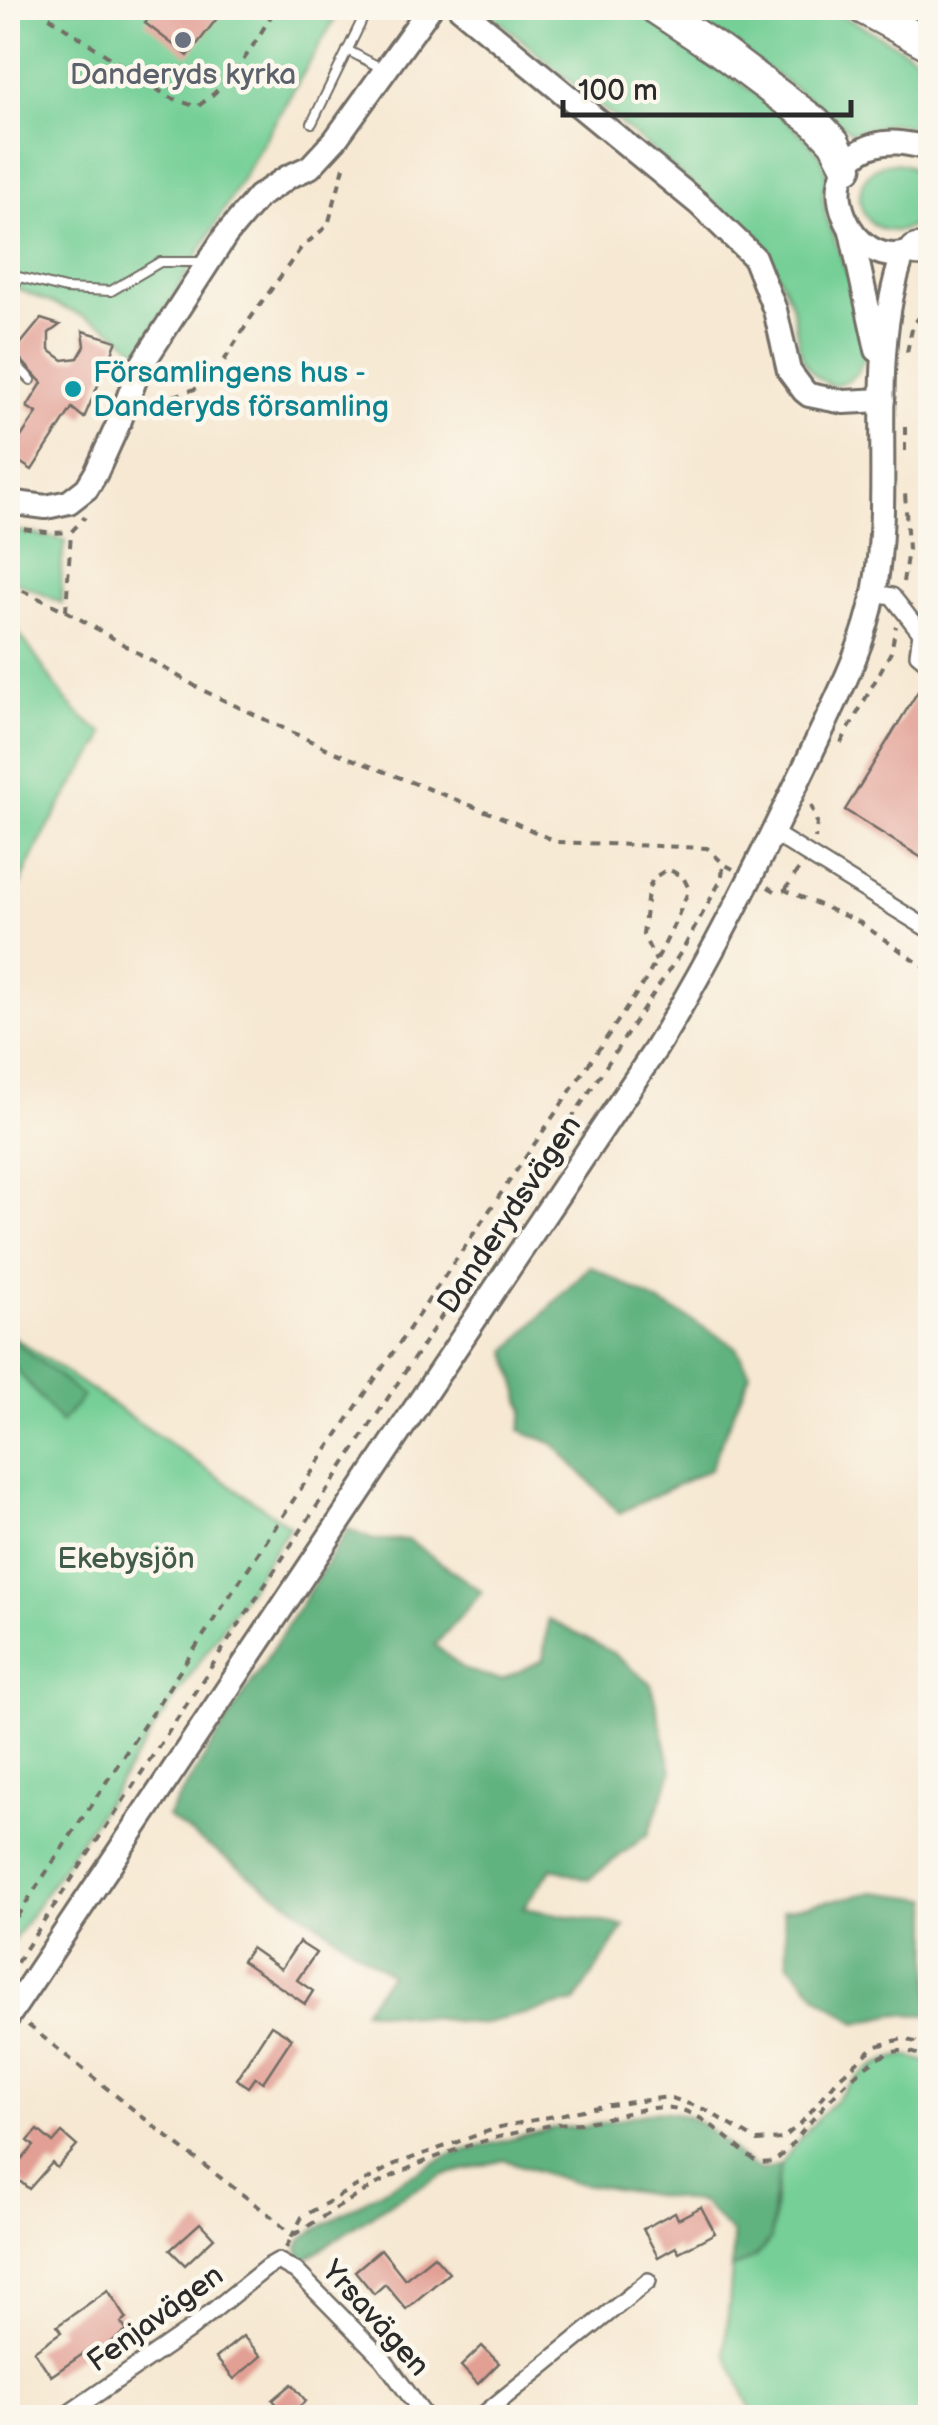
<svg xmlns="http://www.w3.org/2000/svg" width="938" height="2425" font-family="'Balsamiq Sans',sans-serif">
<rect width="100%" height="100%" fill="#fbf7ec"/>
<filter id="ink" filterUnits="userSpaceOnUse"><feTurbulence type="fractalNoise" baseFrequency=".01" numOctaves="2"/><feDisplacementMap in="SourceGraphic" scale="20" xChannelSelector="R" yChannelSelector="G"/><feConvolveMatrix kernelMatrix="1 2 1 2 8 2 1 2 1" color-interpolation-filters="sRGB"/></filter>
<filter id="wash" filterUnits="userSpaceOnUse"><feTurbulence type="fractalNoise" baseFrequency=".0048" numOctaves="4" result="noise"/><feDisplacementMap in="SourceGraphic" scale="40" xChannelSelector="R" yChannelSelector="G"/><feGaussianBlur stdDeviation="2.25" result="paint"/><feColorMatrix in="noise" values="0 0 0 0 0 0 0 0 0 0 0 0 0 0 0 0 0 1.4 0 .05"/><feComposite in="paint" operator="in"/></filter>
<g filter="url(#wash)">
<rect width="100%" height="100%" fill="#f6e8d2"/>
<!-- green -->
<g fill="#75cf96" stroke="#507d60" stroke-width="2.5">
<polygon points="8,8 338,8 336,17 177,291 139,351 105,325 8,285"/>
<path d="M484,8H632L755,93L805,137L822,157L827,174L823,196L827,219L863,315L870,347L857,373L849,380L832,386C789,366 803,336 789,298C780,275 768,256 753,236Z"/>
<polygon points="680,8 822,8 855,22 930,64 930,131 892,123 852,133 815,103"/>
<circle cx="894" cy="197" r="34"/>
<polygon points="8,529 65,540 61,568 62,603 8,578"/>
<path d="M8,621C43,657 58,707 104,733L101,744C66,793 36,844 14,899L8,902Z"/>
<polygon points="8,1333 290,1526 8,1949"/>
<path d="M905,2055L930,2063V2417H755L725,2351L732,2269C746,2261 761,2255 769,2241C776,2229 773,2185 781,2166C790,2146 851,2081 869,2069C880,2062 893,2058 905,2055Z"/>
</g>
<!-- forest -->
<g fill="#60b27f" stroke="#466e55" stroke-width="2.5">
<polygon points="590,1266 688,1318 735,1346 750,1373 710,1469 619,1513 554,1444 520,1430 524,1410 507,1351"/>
<polygon points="8,1336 83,1396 61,1423 8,1359"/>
<polygon points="348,1529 373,1540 409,1540 482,1592 435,1645 463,1669 501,1680 543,1660 548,1619 613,1653 651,1684 672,1772 648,1834 588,1880 552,1868 523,1908 625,1926 575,2002 481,2024 363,2010 390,1974 167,1817"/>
<polygon points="874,1892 930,1899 930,2015 896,2014 857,2023 820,1998 788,1962 783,1910"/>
<path d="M654,2111C665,2112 677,2112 687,2116C716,2129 733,2157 761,2170L781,2165L773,2201L771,2239L756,2256L732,2269L733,2235L702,2203L571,2182L504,2160L444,2175L393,2201L302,2262L298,2247L302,2238L384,2189L452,2154L554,2128L584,2127Z"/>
</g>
<g id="blocks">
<!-- building -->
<g fill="#e29f94">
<polygon points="157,8 225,8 188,56 145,23"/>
<polygon points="41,319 60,325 49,333 49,350 63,360 78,358 85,346 83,331 117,341 84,418 72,408 32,470 9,455 37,413 27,407 42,383 14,352"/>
<polygon points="928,675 930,675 930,863 845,810"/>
<polygon points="299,1942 316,1953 297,1980 313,1991 305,2004 242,1961 251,1948 281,1969"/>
<polygon points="271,2025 292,2038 263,2082 255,2077 248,2087 236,2079"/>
<polygon points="38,2130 53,2143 62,2133 77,2146 57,2168 52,2163 29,2189 10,2173 34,2146 28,2141"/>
<polygon points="701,2207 715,2233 679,2252 676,2247 658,2257 643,2229 675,2212 678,2219"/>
<polygon points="200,2223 214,2238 185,2265 170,2250"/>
<polygon points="381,2249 405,2279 434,2256 449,2273 406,2309 385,2284 374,2294 355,2271"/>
<polygon points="108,2290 127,2319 121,2323 127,2331 99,2350 96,2345 51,2376 34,2351 61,2332 57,2326"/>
<polygon points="243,2336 261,2356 234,2379 216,2358"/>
<polygon points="482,2346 499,2363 478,2384 461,2366"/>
<polygon points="292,2384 306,2401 287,2416 273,2400"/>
</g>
</g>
</g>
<g filter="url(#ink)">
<use href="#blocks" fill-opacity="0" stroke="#726d65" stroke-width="2.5"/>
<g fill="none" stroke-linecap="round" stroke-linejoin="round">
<defs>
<g id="lane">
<polyline points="347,50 383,69"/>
<polyline points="312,123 368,8"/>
<polyline points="8,301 19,277 65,289 111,291 160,262 203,262"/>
<polyline points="8,356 31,380"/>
</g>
<g id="street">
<polyline points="874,593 892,596 921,633 918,654 930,664"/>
<polyline points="773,833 930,930"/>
<polyline points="62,2418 188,2331 266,2268 278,2261 296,2271 383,2359 426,2418"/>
<polyline points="479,2418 648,2281"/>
</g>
<g id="secondary">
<polyline points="460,8 699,204 754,257 775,310 789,371 804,391 809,395 844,402 883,400"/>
<polyline points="851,231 877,350"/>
<path d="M913,251C850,277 805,166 875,145C894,139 912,145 930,148"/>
<polyline points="8,502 46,507 69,502 87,488 96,473 120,420 139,369 226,235 258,197 288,177 310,167 335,140 430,8"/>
<path d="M8,2017L655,1050C712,957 760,860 807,762C832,707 863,652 874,593C895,482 865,364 903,255"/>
</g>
<g id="highway">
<polyline points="655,8 720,51 815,122 834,142 847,167"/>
<polyline points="862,8 930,45"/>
<polyline points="916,250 930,251"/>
</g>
</defs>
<!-- lane casing -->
<use href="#lane" stroke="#726d65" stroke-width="12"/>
<!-- street casing -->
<use href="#street" stroke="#726d65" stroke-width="20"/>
<!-- secondary casing -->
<use href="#secondary" stroke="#726d65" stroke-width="28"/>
<!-- highway casing -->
<use href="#highway" stroke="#726d65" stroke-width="35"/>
<!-- path -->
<g stroke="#726d65" stroke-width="4" stroke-dasharray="8 8" stroke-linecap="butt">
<path d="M36,8L167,96L197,107C237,78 251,48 276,8"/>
<polyline points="907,352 913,325 930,304"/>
<polyline points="145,409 161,400 198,388 214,377 250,319 301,248 328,225 346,160"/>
<polyline points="905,427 905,457"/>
<polyline points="8,527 53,533 71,532"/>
<polyline points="903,582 908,550 905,492"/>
<polyline points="8,584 66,611 202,690 332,751 513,822 557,842 707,848 724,864 733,869"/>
<polyline points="66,611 71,532 85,517"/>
<polyline points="841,743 891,652 896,626"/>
<polyline points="811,805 817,823 815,839"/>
<polyline points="768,887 775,891 785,890 859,922 930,971"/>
<polyline points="785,890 799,869"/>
<path d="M8,1930L314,1469L645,981C662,951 676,922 689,889L683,877L668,869L653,878L648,891L643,935L656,961"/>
<polyline points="8,1976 683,949 721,880 724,864"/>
<polyline points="28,2025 175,2143 272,2217 292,2236 302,2217 395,2164 500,2127 603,2106 669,2097 706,2110 757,2141 782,2139 802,2122 838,2079 874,2047 902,2039 930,2045"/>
<path d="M286,2248L292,2236C318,2220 344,2203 370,2188C426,2156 495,2135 558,2124C568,2123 578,2124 588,2122C621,2117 652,2100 685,2111C715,2122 734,2148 760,2163L774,2162L784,2153C811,2123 859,2055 900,2051C909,2050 922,2056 930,2058"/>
</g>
<!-- lane -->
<use href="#lane" stroke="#fff" stroke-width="8"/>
<!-- street -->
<use href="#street" stroke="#fff" stroke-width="15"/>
<!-- secondary -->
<use href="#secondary" stroke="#fff" stroke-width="22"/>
<!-- highway -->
<use href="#highway" stroke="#fff" stroke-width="30"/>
</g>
</g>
<!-- markers -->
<circle fill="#6b7280" stroke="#fbf7ec" stroke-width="4" cx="183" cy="40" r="10"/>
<circle fill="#0f9aa8" stroke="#fbf7ec" stroke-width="4" cx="73" cy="389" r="10"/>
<g text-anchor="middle" stroke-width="9" stroke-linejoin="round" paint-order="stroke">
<!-- worship labels -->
<g font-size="30" fill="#5b616d" stroke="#fbf7ec">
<text x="183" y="84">Danderyds kyrka</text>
</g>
<!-- culture labels -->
<g font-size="30" fill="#0d838f" stroke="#fbf7ec" text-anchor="start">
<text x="93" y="382">Församlingens hus -<tspan x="93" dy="34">Danderyds församling</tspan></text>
</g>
<!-- street labels -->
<g font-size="30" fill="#2b2b2b" stroke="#fbf7ec">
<text transform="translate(509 1214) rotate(-56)" y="10">Danderydsvägen</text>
<text transform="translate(155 2318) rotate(-36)" y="10">Fenjavägen</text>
<text transform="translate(376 2318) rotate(48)" y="10">Yrsavägen</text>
</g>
<!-- park labels -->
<g font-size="30" fill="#415c4b" stroke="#fbf7ec">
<text x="126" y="1568">Ekebysjön</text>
</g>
</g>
<!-- margin -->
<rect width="938" height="2425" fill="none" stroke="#fbf7ec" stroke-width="40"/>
<!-- scale -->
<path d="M563 100v15h288v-15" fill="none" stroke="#2b2b2b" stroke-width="5"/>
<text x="578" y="100" font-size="30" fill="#2b2b2b" stroke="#fbf7ec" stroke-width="8" paint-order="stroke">100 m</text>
</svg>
